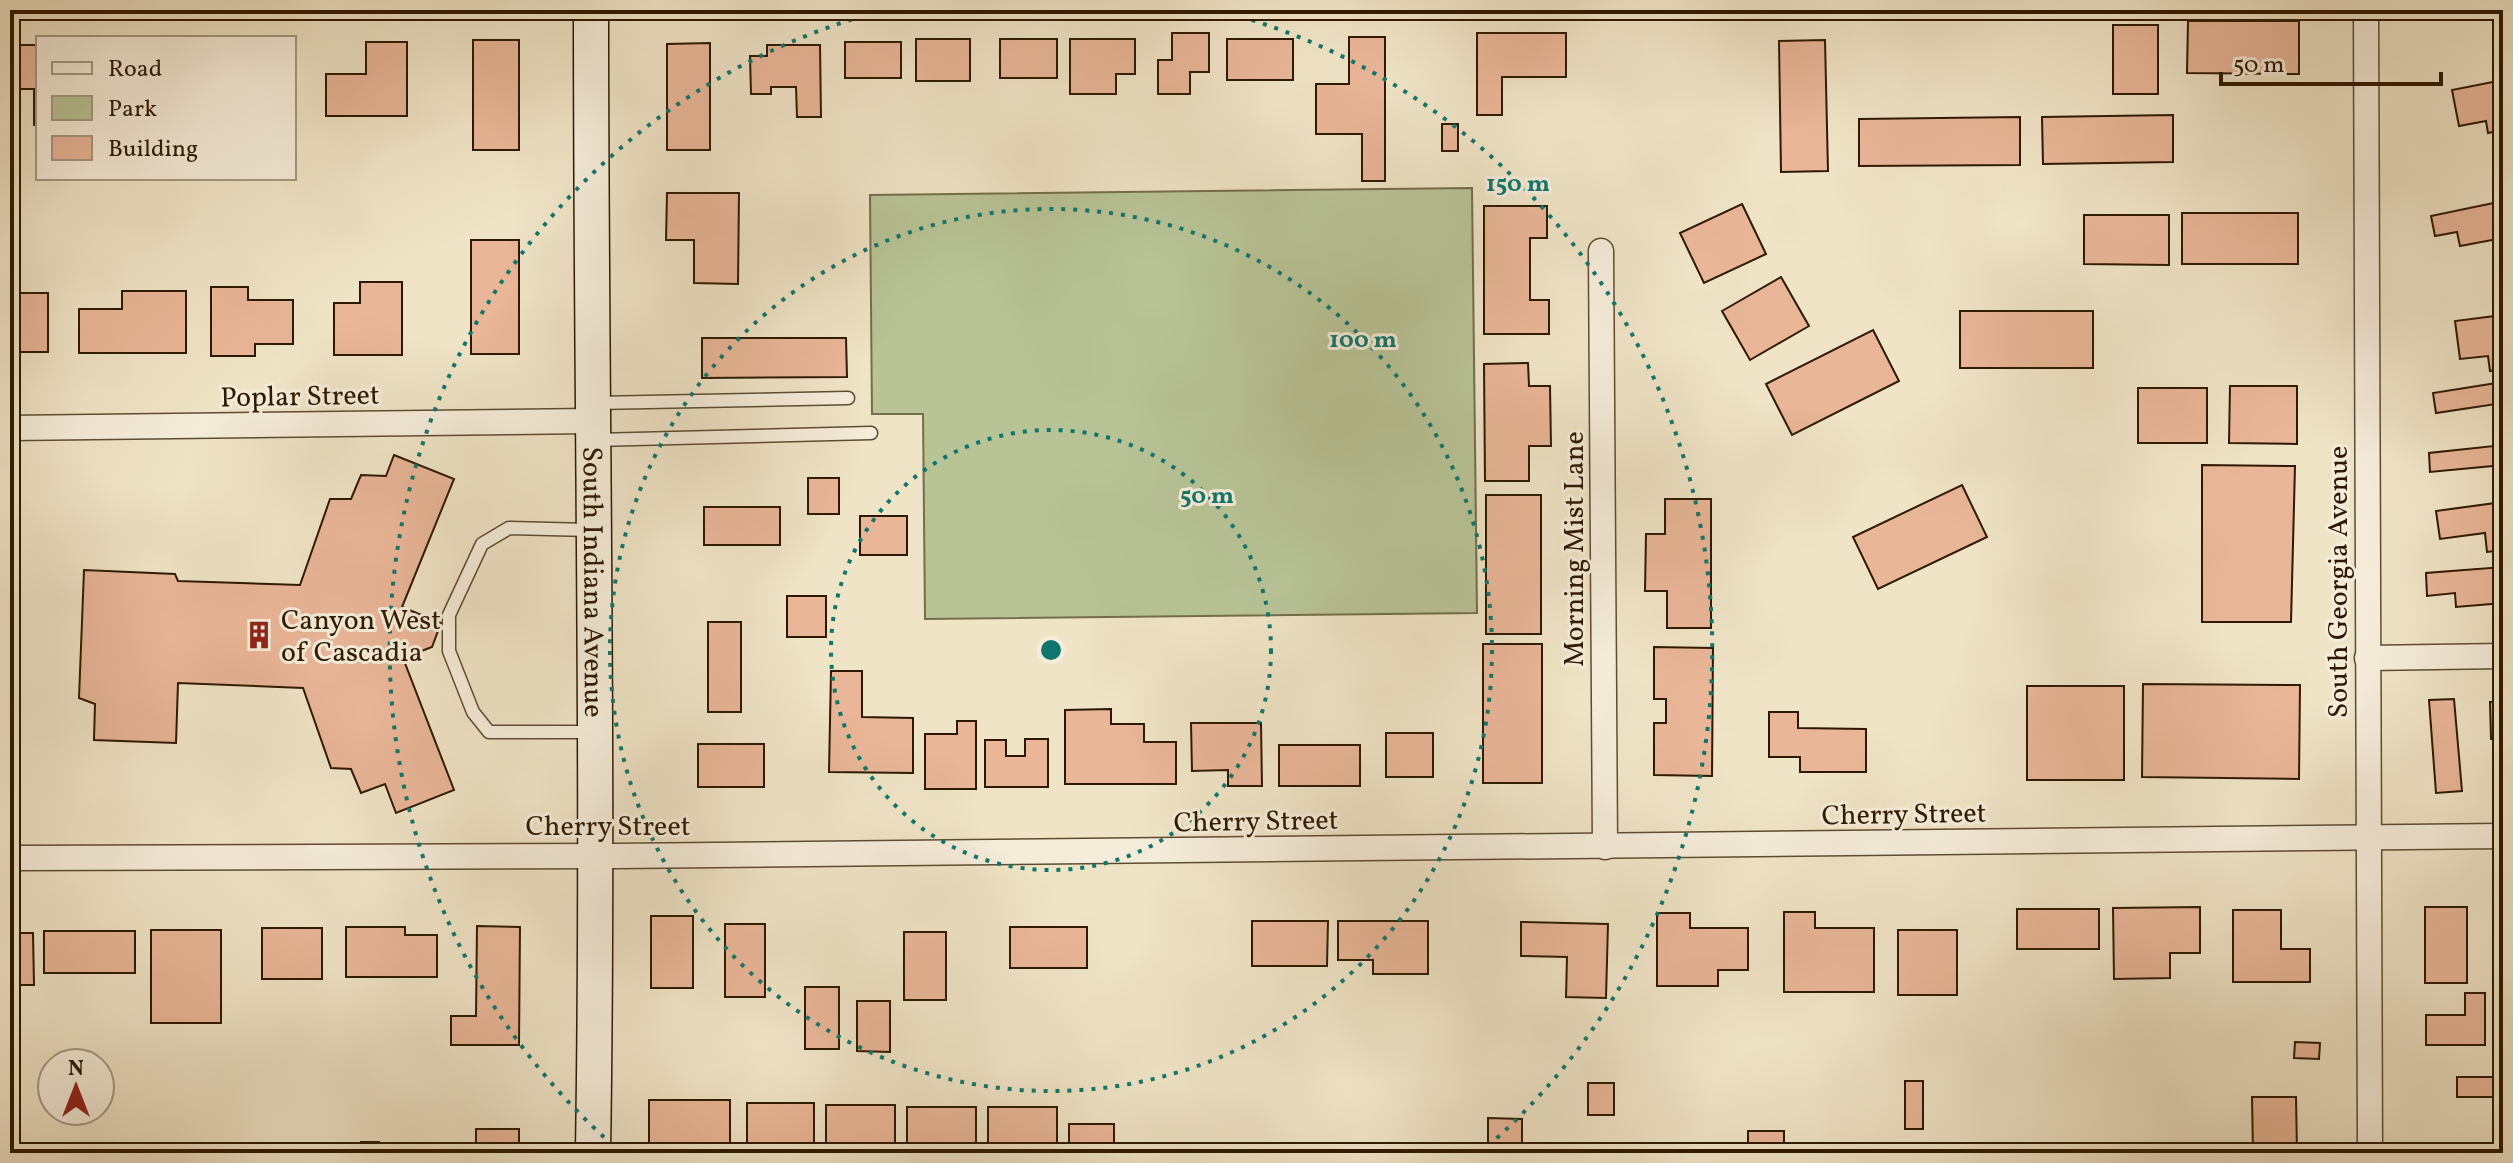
<svg xmlns="http://www.w3.org/2000/svg" width="2513" height="1163" font-family="Vollkorn,serif">
<rect width="100%" height="100%" fill="#efe4c6"/>
<filter id="stains"><feTurbulence type="fractalNoise" baseFrequency=".0025" numOctaves="4"/><feColorMatrix values="0 0 0 0 .2 0 0 0 0 .09 0 0 0 0 .02 0 0 0 .5 -.17"/></filter>
<radialGradient id="worn" r=".72"><stop offset=".6" stop-color="#630" stop-opacity="0"/><stop offset="1" stop-color="#630" stop-opacity=".3"/></radialGradient>
<!-- green -->
<polygon fill="#b8c496" stroke="#736e4b" stroke-width="2" points="1472,188 1477,613 925,619 923,414 872,414 870,195"/>
<!-- building -->
<g fill="#e9b697" stroke="#2e1900" stroke-width="2">
<polygon points="2188,21 2299,21 2299,74 2187,73"/>
<rect x="2113" y="25" width="45" height="69"/>
<polygon points="1172,33 1209,33 1209,72 1190,72 1190,94 1158,94 1158,60 1172,60"/>
<polygon points="1477,33 1566,33 1566,77 1502,77 1502,115 1477,115"/>
<polygon points="1349,37 1385,37 1385,181 1362,181 1362,134 1316,134 1316,84 1349,84"/>
<rect x="916" y="39" width="54" height="42"/>
<rect x="1000" y="39" width="57" height="39"/>
<polygon points="1070,39 1135,39 1135,74 1116,74 1116,94 1070,94"/>
<rect x="1227" y="39" width="66" height="41"/>
<rect x="473" y="40" width="46" height="110"/>
<polygon points="1825,40 1828,171 1781,172 1779,41"/>
<polygon points="366,42 407,42 407,116 326,116 326,74 366,74"/>
<rect x="845" y="42" width="56" height="36"/>
<polygon points="710,43 710,150 667,150 667,44"/>
<polygon points="10,45 38,45 38,125 34,125 34,89 10,89"/>
<polygon points="767,45 820,45 821,117 797,117 796,87 771,87 771,94 751,94 750,56 767,56"/>
<polygon points="2503,80 2503,130 2488,133 2486,121 2459,126 2452,90"/>
<polygon points="2173,115 2173,162 2043,164 2042,117"/>
<polygon points="2020,117 2020,165 1859,166 1859,119"/>
<rect x="1442" y="124" width="16" height="27"/>
<polygon points="667,193 739,193 738,284 694,283 694,240 666,240"/>
<polygon points="2503,201 2503,238 2460,246 2457,232 2435,236 2431,216"/>
<polygon points="1742,204 1766,254 1704,283 1680,233"/>
<polygon points="1484,206 1547,206 1547,238 1530,238 1530,300 1549,300 1549,334 1484,334"/>
<rect x="2182" y="213" width="116" height="51"/>
<polygon points="2084,215 2169,215 2169,265 2084,264"/>
<rect x="471" y="240" width="48" height="114"/>
<polygon points="1781,277 1809,326 1750,360 1722,311"/>
<polygon points="360,282 402,282 402,355 334,355 334,303 360,303"/>
<polygon points="211,287 248,287 248,300 293,300 293,344 255,344 255,356 211,356"/>
<polygon points="122,291 186,291 186,353 79,353 79,309 122,309"/>
<polygon points="10,293 48,293 48,352 16,352 16,342 10,342"/>
<rect x="1960" y="311" width="133" height="57"/>
<polygon points="2503,315 2503,369 2490,371 2488,356 2460,359 2455,321"/>
<polygon points="1873,330 1899,381 1792,435 1766,384"/>
<polygon points="702,338 846,338 847,377 702,378"/>
<polygon points="1528,363 1529,386 1550,386 1551,446 1529,446 1529,481 1485,481 1484,364"/>
<polygon points="2503,382 2503,403 2436,413 2433,393"/>
<polygon points="2230,386 2297,386 2297,444 2229,443"/>
<rect x="2138" y="388" width="69" height="55"/>
<polygon points="2503,445 2503,465 2430,472 2429,453"/>
<polygon points="394,455 454,479 402,607 441,623 432,647 403,658 454,790 396,813 385,784 361,793 351,769 331,768 303,688 178,683 176,743 94,740 95,704 79,698 84,570 175,574 178,581 300,585 330,499 351,499 361,475 386,476"/>
<polygon points="2202,465 2295,466 2291,622 2202,622"/>
<rect x="808" y="478" width="31" height="36"/>
<polygon points="1962,485 1987,537 1878,589 1853,537"/>
<rect x="1486" y="495" width="55" height="139"/>
<polygon points="1665,499 1711,499 1711,628 1667,628 1667,591 1645,591 1646,534 1665,534"/>
<polygon points="2503,502 2503,550 2487,552 2485,533 2440,539 2436,511"/>
<rect x="704" y="507" width="76" height="38"/>
<rect x="860" y="516" width="47" height="39"/>
<polygon points="2503,567 2503,603 2456,607 2455,593 2427,596 2426,573"/>
<rect x="787" y="596" width="39" height="41"/>
<rect x="708" y="622" width="33" height="90"/>
<rect x="1483" y="644" width="59" height="139"/>
<polygon points="1654,647 1713,648 1712,776 1654,775 1654,723 1666,723 1666,699 1654,699"/>
<polygon points="831,671 862,671 862,717 913,718 913,773 829,772"/>
<polygon points="2143,684 2300,685 2299,779 2142,777"/>
<rect x="2027" y="686" width="97" height="94"/>
<polygon points="2454,699 2462,791 2436,793 2429,700"/>
<polygon points="2490,702 2503,702 2503,738 2491,739"/>
<polygon points="1111,709 1111,724 1144,724 1144,742 1176,742 1176,784 1065,784 1065,710"/>
<polygon points="1769,712 1798,712 1798,728 1866,729 1866,772 1800,772 1800,757 1769,757"/>
<polygon points="957,721 976,721 976,789 925,789 925,734 957,734"/>
<polygon points="1191,723 1261,723 1262,786 1228,786 1228,770 1192,771"/>
<rect x="1386" y="733" width="47" height="44"/>
<polygon points="1025,739 1048,739 1048,787 985,787 985,740 1006,740 1006,756 1025,756"/>
<rect x="698" y="744" width="66" height="43"/>
<rect x="1279" y="745" width="81" height="41"/>
<polygon points="2200,907 2200,953 2170,953 2170,978 2114,979 2113,908"/>
<rect x="2425" y="907" width="42" height="76"/>
<rect x="2017" y="909" width="82" height="40"/>
<polygon points="2233,910 2281,910 2281,949 2310,949 2310,982 2233,982"/>
<polygon points="1784,912 1815,912 1815,928 1874,928 1874,992 1784,992"/>
<polygon points="1657,913 1690,913 1690,928 1748,928 1748,970 1718,970 1718,986 1657,986"/>
<rect x="651" y="916" width="42" height="72"/>
<polygon points="1252,921 1328,921 1327,966 1252,966"/>
<polygon points="1338,921 1428,921 1428,974 1373,974 1373,960 1338,960"/>
<polygon points="1521,922 1608,924 1606,998 1566,997 1567,957 1521,956"/>
<rect x="725" y="924" width="40" height="73"/>
<polygon points="477,926 520,927 519,1045 451,1045 451,1016 476,1016"/>
<polygon points="346,927 405,927 405,935 437,935 437,977 346,977"/>
<rect x="1010" y="927" width="77" height="41"/>
<rect x="262" y="928" width="60" height="51"/>
<rect x="151" y="930" width="70" height="93"/>
<rect x="1898" y="930" width="59" height="65"/>
<rect x="44" y="931" width="91" height="42"/>
<rect x="904" y="932" width="42" height="68"/>
<polygon points="10,933 33,933 34,985 10,985"/>
<rect x="805" y="987" width="34" height="62"/>
<polygon points="2465,993 2485,993 2485,1045 2426,1045 2426,1015 2465,1015"/>
<polygon points="857,1001 890,1001 890,1052 857,1051"/>
<polygon points="2295,1042 2320,1043 2319,1059 2294,1058"/>
<rect x="2457" y="1077" width="46" height="20"/>
<rect x="1905" y="1081" width="18" height="48"/>
<rect x="1588" y="1083" width="26" height="32"/>
<polygon points="2252,1097 2296,1097 2297,1153 2253,1153"/>
<rect x="649" y="1100" width="81" height="51"/>
<rect x="747" y="1103" width="67" height="48"/>
<rect x="826" y="1105" width="69" height="45"/>
<rect x="907" y="1107" width="69" height="43"/>
<rect x="988" y="1107" width="69" height="42"/>
<polygon points="1488,1118 1522,1119 1522,1153 1488,1153"/>
<rect x="1069" y="1124" width="45" height="29"/>
<rect x="476" y="1129" width="43" height="24"/>
<rect x="1748" y="1131" width="36" height="22"/>
<rect x="361" y="1142" width="18" height="11"/>
<rect x="152" y="1150" width="42" height="3"/>
</g>
<g fill="none" stroke-linecap="round" stroke-linejoin="round">
<defs>
<g id="service">
<polyline points="595,403 848,398"/>
<polyline points="595,440 871,433"/>
<polyline points="590,530 509,528 482,544 449,615 449,651 473,712 489,732 593,732"/>
</g>
<g id="minor">
<polyline points="2366,10 2370,1153"/>
<polyline points="1601,251 1605,847"/>
<polyline points="10,428 591,421"/>
<polyline points="2367,658 2503,656"/>
<polyline points="10,858 617,856 2503,836"/>
</g>
<g id="secondary">
<path id="s1" d="M591,10C591,391 599,772 593,1153"/>
</g>
</defs>
<!-- service casing -->
<use href="#service" stroke="#5e4c32" stroke-width="15"/>
<!-- minor casing -->
<use href="#minor" stroke="#5e4c32" stroke-width="27"/>
<!-- secondary casing -->
<use href="#secondary" stroke="#2e1900" stroke-width="37"/>
<!-- service -->
<use href="#service" stroke="#f5edda" stroke-width="12"/>
<!-- minor -->
<use href="#minor" stroke="#f5edda" stroke-width="24"/>
<!-- secondary -->
<use href="#secondary" stroke="#f5edda" stroke-width="34"/>
</g>
<!-- distance rings -->
<g fill="none" stroke="#0f766e" stroke-width="4" stroke-dasharray="4 8">
<circle cx="1051" cy="650" r="220"/>
<circle cx="1051" cy="650" r="441"/>
<path d="M622 1153A661 661 0 0 1 885 10M1217 10A661 661 0 0 1 1480 1153"/>
</g>
<!-- icons -->
<defs>
<symbol id="building-bare" viewBox="-9 -9 18 18"><path d="M-4-6H4V6H1V3H-1V6H-4ZM-2.5-4.3h1.7v1.8h-1.7ZM.8-4.3h1.7v1.8H.8ZM-2.5-1h1.7V.8h-1.7ZM.8-1h1.7V.8H.8Z" fill="#8f2418" stroke="#f5edda" stroke-width="2.5" paint-order="stroke"/></symbol>
</defs>
<g fill-rule="evenodd">
<use href="#building-bare" x="239" y="615" width="40" height="40"/>
</g>
<g text-anchor="middle" stroke-width="6" stroke-linejoin="round" paint-order="stroke">
<!-- street labels -->
<g font-size="28" fill="#2e1900" stroke="#f5edda">
<text transform="translate(300 395) rotate(-1)" y="10">Poplar Street</text>
<text transform="translate(1573 549) rotate(-90)" y="10">Morning Mist Lane</text>
<text dy="10" stroke="none"><textPath href="#s1" startOffset="572">South Indiana Avenue</textPath></text>
<text transform="translate(2337 582) rotate(-90)" y="10">South Georgia Avenue</text>
<text transform="translate(1904 813) rotate(-1)" y="10">Cherry Street</text>
<text transform="translate(1256 820) rotate(-1)" y="10">Cherry Street</text>
<text x="608" y="835">Cherry Street</text>
</g>
<!-- poi labels -->
<g font-size="28" fill="#2e1900" stroke="#f5edda" text-anchor="start">
<text x="281" y="629">Canyon West<tspan x="281" dy="32">of Cascadia</tspan></text>
</g>
</g>
<circle cx="1051" cy="650" r="12" fill="#0f766e" stroke="#f5edda" stroke-width="4"/>
<g font-size="24" text-anchor="middle" font-weight="bold" fill="#0f766e" stroke="#f5edda" stroke-width="6" stroke-linejoin="round" paint-order="stroke">
<text x="1518" y="191">150 m</text>
<text x="1363" y="347">100 m</text>
<text x="1207" y="503">50 m</text>
</g>
<!-- margin -->
<rect width="2513" height="1163" fill="none" stroke="#efe4c6" stroke-width="40"/>
<rect x="12" y="12" width="2489" height="1139" fill="none" stroke="#2e1900" stroke-width="4"/>
<rect x="20" y="20" width="2473" height="1123" fill="none" stroke="#2e1900" stroke-width="2"/>
<!-- legend -->
<rect x="36" y="36" width="260" height="144" fill="#f5edda" stroke="#a59883" stroke-width="2"/>
<rect x="52" y="62" width="40" height="12" fill="#f5edda" stroke="#a59883" stroke-width="2"/>
<text x="108" y="76" font-size="24" fill="#2e1900">Road</text>
<rect x="52" y="96" width="40" height="24" fill="#b8c496" stroke="#a59883" stroke-width="2"/>
<text x="108" y="116" font-size="24" fill="#2e1900">Park</text>
<rect x="52" y="136" width="40" height="24" fill="#e9b697" stroke="#a59883" stroke-width="2"/>
<text x="108" y="156" font-size="24" fill="#2e1900">Building</text>
<!-- north arrow -->
<g transform="translate(76 1087)"><circle r="38" fill="#f5edda" stroke="#a59883" stroke-width="2"/>
<path d="M0-6L14 30L0 20L-14 30Z" fill="#8f2418"/>
<text y="-12" font-size="22" font-weight="bold" text-anchor="middle" fill="#2e1900">N</text>
</g>
<!-- scale -->
<path d="M2221 72v12h220v-12" fill="none" stroke="#2e1900" stroke-width="4"/>
<text x="2233" y="72" font-size="24" fill="#2e1900" stroke="#f5edda" stroke-width="6" paint-order="stroke">50 m</text>
<rect width="100%" height="100%" filter="url(#stains)"/>
<rect width="100%" height="100%" fill="url(#worn)"/>
</svg>
